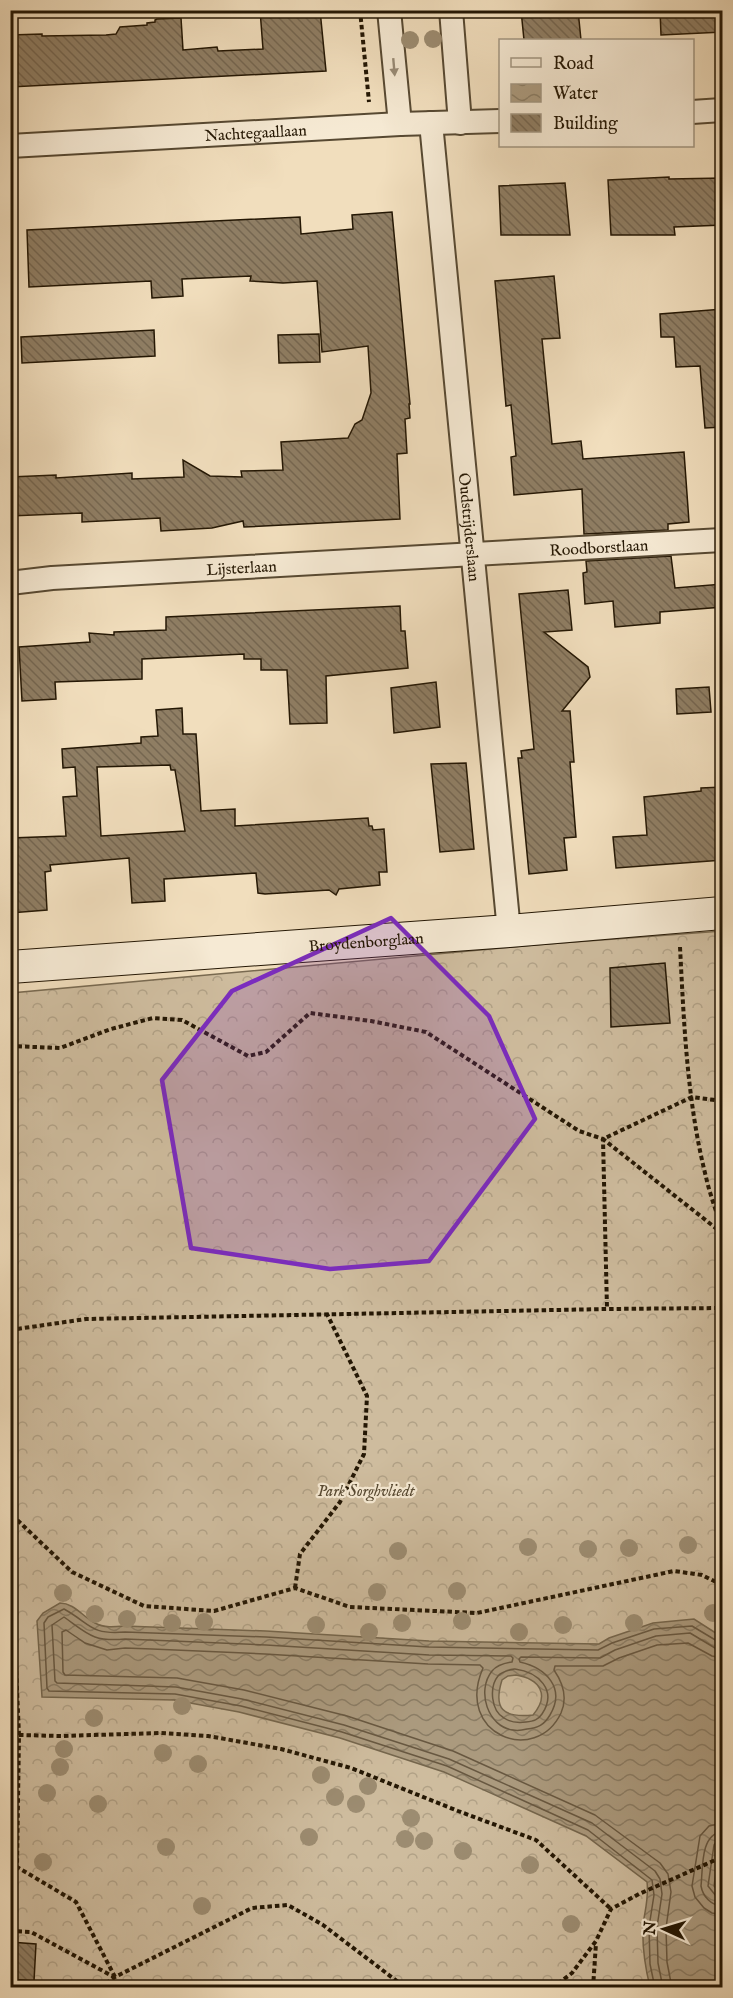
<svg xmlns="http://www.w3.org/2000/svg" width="733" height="1998" font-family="'IM FELL English',serif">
<defs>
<pattern id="forest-crowns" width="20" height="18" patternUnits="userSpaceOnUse" patternTransform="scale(1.5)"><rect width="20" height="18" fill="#cebc9e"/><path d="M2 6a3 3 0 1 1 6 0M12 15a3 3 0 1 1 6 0" fill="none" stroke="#b1a186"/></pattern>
<pattern id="water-waves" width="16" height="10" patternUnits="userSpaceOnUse" patternTransform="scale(1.5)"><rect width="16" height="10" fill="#ab9a7e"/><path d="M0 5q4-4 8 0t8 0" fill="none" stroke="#8b7d65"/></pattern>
<pattern id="building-back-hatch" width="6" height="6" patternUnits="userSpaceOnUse" patternTransform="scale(1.5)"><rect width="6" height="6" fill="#8f7e64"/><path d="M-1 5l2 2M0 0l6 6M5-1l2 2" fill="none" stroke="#756650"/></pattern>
</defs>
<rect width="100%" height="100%" fill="#f1debd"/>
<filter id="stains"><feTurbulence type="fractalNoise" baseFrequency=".00333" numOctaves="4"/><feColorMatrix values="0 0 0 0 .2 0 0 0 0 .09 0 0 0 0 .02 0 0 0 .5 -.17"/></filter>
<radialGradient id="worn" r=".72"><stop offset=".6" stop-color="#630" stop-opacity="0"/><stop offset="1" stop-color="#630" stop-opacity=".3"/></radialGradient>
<!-- forest -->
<polygon fill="url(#forest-crowns)" stroke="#796a51" stroke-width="1.5" points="722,931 722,1987 11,1988 11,993 534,945"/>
<!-- water -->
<path fill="url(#water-waves)" stroke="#75664d" stroke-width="1.5" fill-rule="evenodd" d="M60,1603C74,1603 83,1617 95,1623C104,1628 114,1627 124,1626L266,1631L429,1641L599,1644L609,1638L653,1623L694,1619L722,1637V1841L720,1846L714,1886L722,1895V1987H650C645,1967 642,1946 643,1925C645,1910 649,1897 647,1882L586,1836L444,1772L340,1738L239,1712L174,1700L42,1697L37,1621L43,1613ZM516,1675C540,1679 550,1695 533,1715C503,1718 493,1709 502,1680L508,1676Z"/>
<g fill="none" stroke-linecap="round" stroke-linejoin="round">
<!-- shore -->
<g stroke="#685841" stroke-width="1.5">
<path d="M515,1669C538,1672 558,1690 542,1714C538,1720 534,1721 526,1722C518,1723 511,1723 504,1718C491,1711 489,1687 498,1676C502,1671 509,1670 515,1669Z"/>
<polyline points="722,1823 709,1826 700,1836 692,1886 695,1897 704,1908 712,1913 722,1915"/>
<path d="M722,1832C700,1834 703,1869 701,1886C703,1897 711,1905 722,1906"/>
<polyline points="722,1840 717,1841 714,1845 708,1886 716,1896 722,1898"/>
<path d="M655,1988L650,1964L649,1927L654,1895L652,1880L588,1830L447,1766L342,1732L241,1706L175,1694L49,1691L47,1688L44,1623L48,1617L64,1609C91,1624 90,1635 125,1632L266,1637L429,1647L598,1650L612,1643L654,1629L692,1626L717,1641H722"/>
<path d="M663,1988L658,1963L657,1927L662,1894L660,1879L655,1871L592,1823L449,1759L344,1725L242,1699L176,1687L57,1683L55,1681L52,1625L64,1617C88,1634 93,1642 125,1639L266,1645L429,1655L511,1656L513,1658L512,1662C505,1663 497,1665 492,1671C476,1691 488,1727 513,1730C518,1731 523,1730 527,1729C538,1728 544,1725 550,1715C566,1688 546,1668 520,1662L519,1659L521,1657L600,1658L615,1650L656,1636L690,1633L715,1648L722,1649"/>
<path d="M672,1988L667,1962L666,1928L671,1892L668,1874L660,1863L595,1815L453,1751L347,1716L244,1690L177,1678L65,1675L63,1672L62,1632L66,1630L85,1643L107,1650L125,1648L152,1649L265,1654L428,1664L480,1665L483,1668C454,1735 536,1766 561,1713C568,1697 563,1683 554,1670L555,1666H603L619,1658L657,1645L688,1643L712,1656L722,1658"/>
</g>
</g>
<!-- building -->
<g fill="url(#building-back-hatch)" stroke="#241704" stroke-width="1.5" fill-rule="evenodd">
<polygon points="260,10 320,10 326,71 10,87 10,35 42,34 42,36 106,35 116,34 120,27 147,25 147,23 155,22 155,20 157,19 181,18 183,50 217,47 218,51 263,49"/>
<polygon points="521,10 578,10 581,40 524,40"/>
<polygon points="660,10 723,10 723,32 661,35"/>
<polygon points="669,177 669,179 723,178 723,225 674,227 675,235 611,235 608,180"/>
<polygon points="565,183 570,235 501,235 499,186"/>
<polygon points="392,212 410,404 409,404 410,418 405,419 407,453 397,454 400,519 244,527 243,521 212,528 161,531 160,518 82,522 82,513 10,516 10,477 56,475 56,478 132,473 132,479 184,477 183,460 210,476 242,477 241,471 283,470 281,442 348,438 355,424 362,420 371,393 368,346 322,352 317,281 283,283 250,281 251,276 182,279 183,296 152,298 151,281 29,287 27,230 300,217 301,234 353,229 352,215"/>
<polygon points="554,276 560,338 542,339 552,444 581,441 583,459 684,452 689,522 668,524 668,530 584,534 582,489 514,495 511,457 516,456 511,405 506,406 495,281"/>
<polygon points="723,309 723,427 705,428 700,366 676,367 674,337 661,337 660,314"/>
<polygon points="154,330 155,356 22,363 21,337"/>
<polygon points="319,334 320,362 279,363 278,335"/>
<polygon points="671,556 675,588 723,584 723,607 660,612 660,623 615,627 613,601 585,604 583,573 587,572 586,561"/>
<polygon points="568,590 572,630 544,632 588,667 590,677 562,711 570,711 574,762 570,762 576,837 564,838 567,870 529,874 518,758 522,758 521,751 534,749 519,594"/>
<polygon points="400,606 401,631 405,631 408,668 326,676 327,723 290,724 287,670 261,670 261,659 244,659 244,654 142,659 142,679 55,682 56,699 22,701 19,647 90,642 89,633 114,635 114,632 166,630 166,617"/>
<polygon points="436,682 440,727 394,733 391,688"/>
<polygon points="709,687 711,712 677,714 676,689"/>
<path d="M182,708L183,734H196L201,811L235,809V826L368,818L369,826H372L373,830L384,829L387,872H379L380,885L339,889L336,895L329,890L265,894L258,893L256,873L164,879L165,901L132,903L129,858L50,865L51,871L45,872L47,910L10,913V838L66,836L63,797L77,796L75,767L63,768L62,749L141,743V737L158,736L156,710ZM170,765L171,770H175L185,831L101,836L97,767Z"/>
<polygon points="466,763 474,849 440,852 431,764"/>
<polygon points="723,787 723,860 616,868 613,837 647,835 644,797 701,791 701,788"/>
<polygon points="665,963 670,1023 611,1027 610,968"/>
<polygon points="10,1942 36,1944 34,1981 10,1979"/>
</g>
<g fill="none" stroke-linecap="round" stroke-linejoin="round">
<defs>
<g id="street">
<polyline points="389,10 400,124"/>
<polyline points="451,10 460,123"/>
<polyline points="692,112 722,110"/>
<path id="s1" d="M431,123L509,931"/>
<path id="s2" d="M10,146L400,124L500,121"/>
<path id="s3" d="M10,583L52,578L722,540"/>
</g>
<g id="secondary">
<path id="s4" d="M10,967L509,931L722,913"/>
</g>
</defs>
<!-- street casing -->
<use href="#street" stroke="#574932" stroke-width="26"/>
<!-- secondary casing -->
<use href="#secondary" stroke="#241704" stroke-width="34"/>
<!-- path -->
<g stroke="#241704" stroke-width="4" stroke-dasharray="4.5 3" stroke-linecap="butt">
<polyline points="360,10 369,102"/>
<path d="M680,947C684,1024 687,1102 706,1177C710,1195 717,1213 722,1230"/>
<polyline points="10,1046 60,1048 111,1029 153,1018 182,1020 248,1056 266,1052 310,1013 371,1021 426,1032 579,1131 603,1139 607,1309"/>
<polyline points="722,1101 692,1097 603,1139 722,1233"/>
<polyline points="10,1330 86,1319 607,1309 722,1308"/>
<polyline points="10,1491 12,1579 19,1735 17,1867 76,1902 115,1977"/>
<polyline points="12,1515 72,1572 144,1606 214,1611 295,1588 350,1607 477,1613 674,1571 702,1575 722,1585"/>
<polyline points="295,1588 300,1554 340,1502 364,1454 367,1396 327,1314"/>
<polyline points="19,1735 61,1736 160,1733 208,1736 281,1749 351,1768 458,1811 536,1840 611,1909"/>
<polyline points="10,1867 17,1867"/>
<polyline points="10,1931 31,1932 114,1977"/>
<polyline points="100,1988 115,1977 252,1908 288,1905 323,1925 406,1988"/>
<polyline points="552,1988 572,1973 596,1941 611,1909 639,1894 722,1857"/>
<polyline points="593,1988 596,1943"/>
</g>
<!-- street -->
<use href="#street" stroke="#f6ead4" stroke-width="22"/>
<!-- secondary -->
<use href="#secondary" stroke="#f6ead4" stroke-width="32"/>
</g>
<!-- trees -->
<g fill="#9c8c71">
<circle cx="433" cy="39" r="9"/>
<circle cx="410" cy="40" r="9"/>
<circle cx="688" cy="1545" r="9"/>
<circle cx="528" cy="1547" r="9"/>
<circle cx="629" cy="1548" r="9"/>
<circle cx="588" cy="1549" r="9"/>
<circle cx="398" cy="1551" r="9"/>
<circle cx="457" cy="1591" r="9"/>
<circle cx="377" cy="1592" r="9"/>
<circle cx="63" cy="1593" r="9"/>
<circle cx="713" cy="1613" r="9"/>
<circle cx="95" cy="1614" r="9"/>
<circle cx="127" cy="1619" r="9"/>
<circle cx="462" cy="1621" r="9"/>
<circle cx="204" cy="1622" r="9"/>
<circle cx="172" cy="1623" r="9"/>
<circle cx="402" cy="1623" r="9"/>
<circle cx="634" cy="1623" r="9"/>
<circle cx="316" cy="1625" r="9"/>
<circle cx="563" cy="1625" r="9"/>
<circle cx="369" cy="1632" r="9"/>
<circle cx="519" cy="1632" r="9"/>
<circle cx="182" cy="1706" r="9"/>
<circle cx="94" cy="1718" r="9"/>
<circle cx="64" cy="1749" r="9"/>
<circle cx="163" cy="1753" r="9"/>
<circle cx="198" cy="1764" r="9"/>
<circle cx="60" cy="1767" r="9"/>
<circle cx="321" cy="1775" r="9"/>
<circle cx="368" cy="1786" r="9"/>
<circle cx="47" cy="1793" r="9"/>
<circle cx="335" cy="1797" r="9"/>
<circle cx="98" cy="1804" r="9"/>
<circle cx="356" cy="1804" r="9"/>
<circle cx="411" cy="1818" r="9"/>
<circle cx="309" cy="1837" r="9"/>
<circle cx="405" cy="1839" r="9"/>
<circle cx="424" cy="1841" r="9"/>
<circle cx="166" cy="1847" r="9"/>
<circle cx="463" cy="1851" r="9"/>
<circle cx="43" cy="1862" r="9"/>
<circle cx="530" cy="1865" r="9"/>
<circle cx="202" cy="1906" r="9"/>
<circle cx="571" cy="1924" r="9"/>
</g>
<!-- one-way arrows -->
<defs><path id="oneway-solid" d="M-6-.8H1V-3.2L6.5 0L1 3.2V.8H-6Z" transform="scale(1.5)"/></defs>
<use fill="#988b76" href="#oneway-solid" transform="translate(394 67) rotate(85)"/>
<!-- marked area -->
<path fill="#7b2cbf" fill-opacity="0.2" stroke="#7b2cbf" stroke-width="4.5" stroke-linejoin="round" d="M391,918L489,1016L535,1119L429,1261L330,1269L191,1248L162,1080L232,991Z"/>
<g text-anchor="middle" stroke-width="4.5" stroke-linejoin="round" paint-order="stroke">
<!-- street labels -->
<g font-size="16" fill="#241704" stroke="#f6ead4">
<text dy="6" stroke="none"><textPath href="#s2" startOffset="246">Nachtegaallaan</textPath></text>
<text dy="6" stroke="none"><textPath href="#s1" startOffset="406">Oudstrijderslaan</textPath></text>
<text dy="6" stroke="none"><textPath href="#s3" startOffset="590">Roodborstlaan</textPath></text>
<text dy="6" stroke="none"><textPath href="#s3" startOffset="232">Lijsterlaan</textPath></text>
<text dy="6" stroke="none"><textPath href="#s4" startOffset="357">Broydenborglaan</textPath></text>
</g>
<!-- park labels -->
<g font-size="16" font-style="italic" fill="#574932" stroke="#f6ead4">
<text x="366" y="1496">Park Sorghvliedt</text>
</g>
</g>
<!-- margin -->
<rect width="733" height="1998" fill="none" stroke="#f1debd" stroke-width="36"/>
<rect x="12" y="12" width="709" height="1974" fill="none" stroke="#241704" stroke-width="3"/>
<rect x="18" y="18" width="697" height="1962" fill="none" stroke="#241704" stroke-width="1.5"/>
<!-- legend -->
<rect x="499" y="39" width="195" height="108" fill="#f6ead4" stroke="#a29681" stroke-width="1.5"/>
<rect x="511" y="58" width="30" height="9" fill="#f6ead4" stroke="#a29681" stroke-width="1.5"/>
<text x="553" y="69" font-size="18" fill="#241704">Road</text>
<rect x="511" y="84" width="30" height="18" fill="url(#water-waves)" stroke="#a29681" stroke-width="1.5"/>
<text x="553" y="99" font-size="18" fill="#241704">Water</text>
<rect x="511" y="114" width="30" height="18" fill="url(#building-back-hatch)" stroke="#a29681" stroke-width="1.5"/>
<text x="553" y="129" font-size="18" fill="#241704">Building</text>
<!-- north arrow -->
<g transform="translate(664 1929) rotate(274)" stroke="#f6ead4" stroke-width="4.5" paint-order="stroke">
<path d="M0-4.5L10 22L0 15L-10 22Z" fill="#241704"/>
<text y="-9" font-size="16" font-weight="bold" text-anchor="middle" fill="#241704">N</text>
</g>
<rect width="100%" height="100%" filter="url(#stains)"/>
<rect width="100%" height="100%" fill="url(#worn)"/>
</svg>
